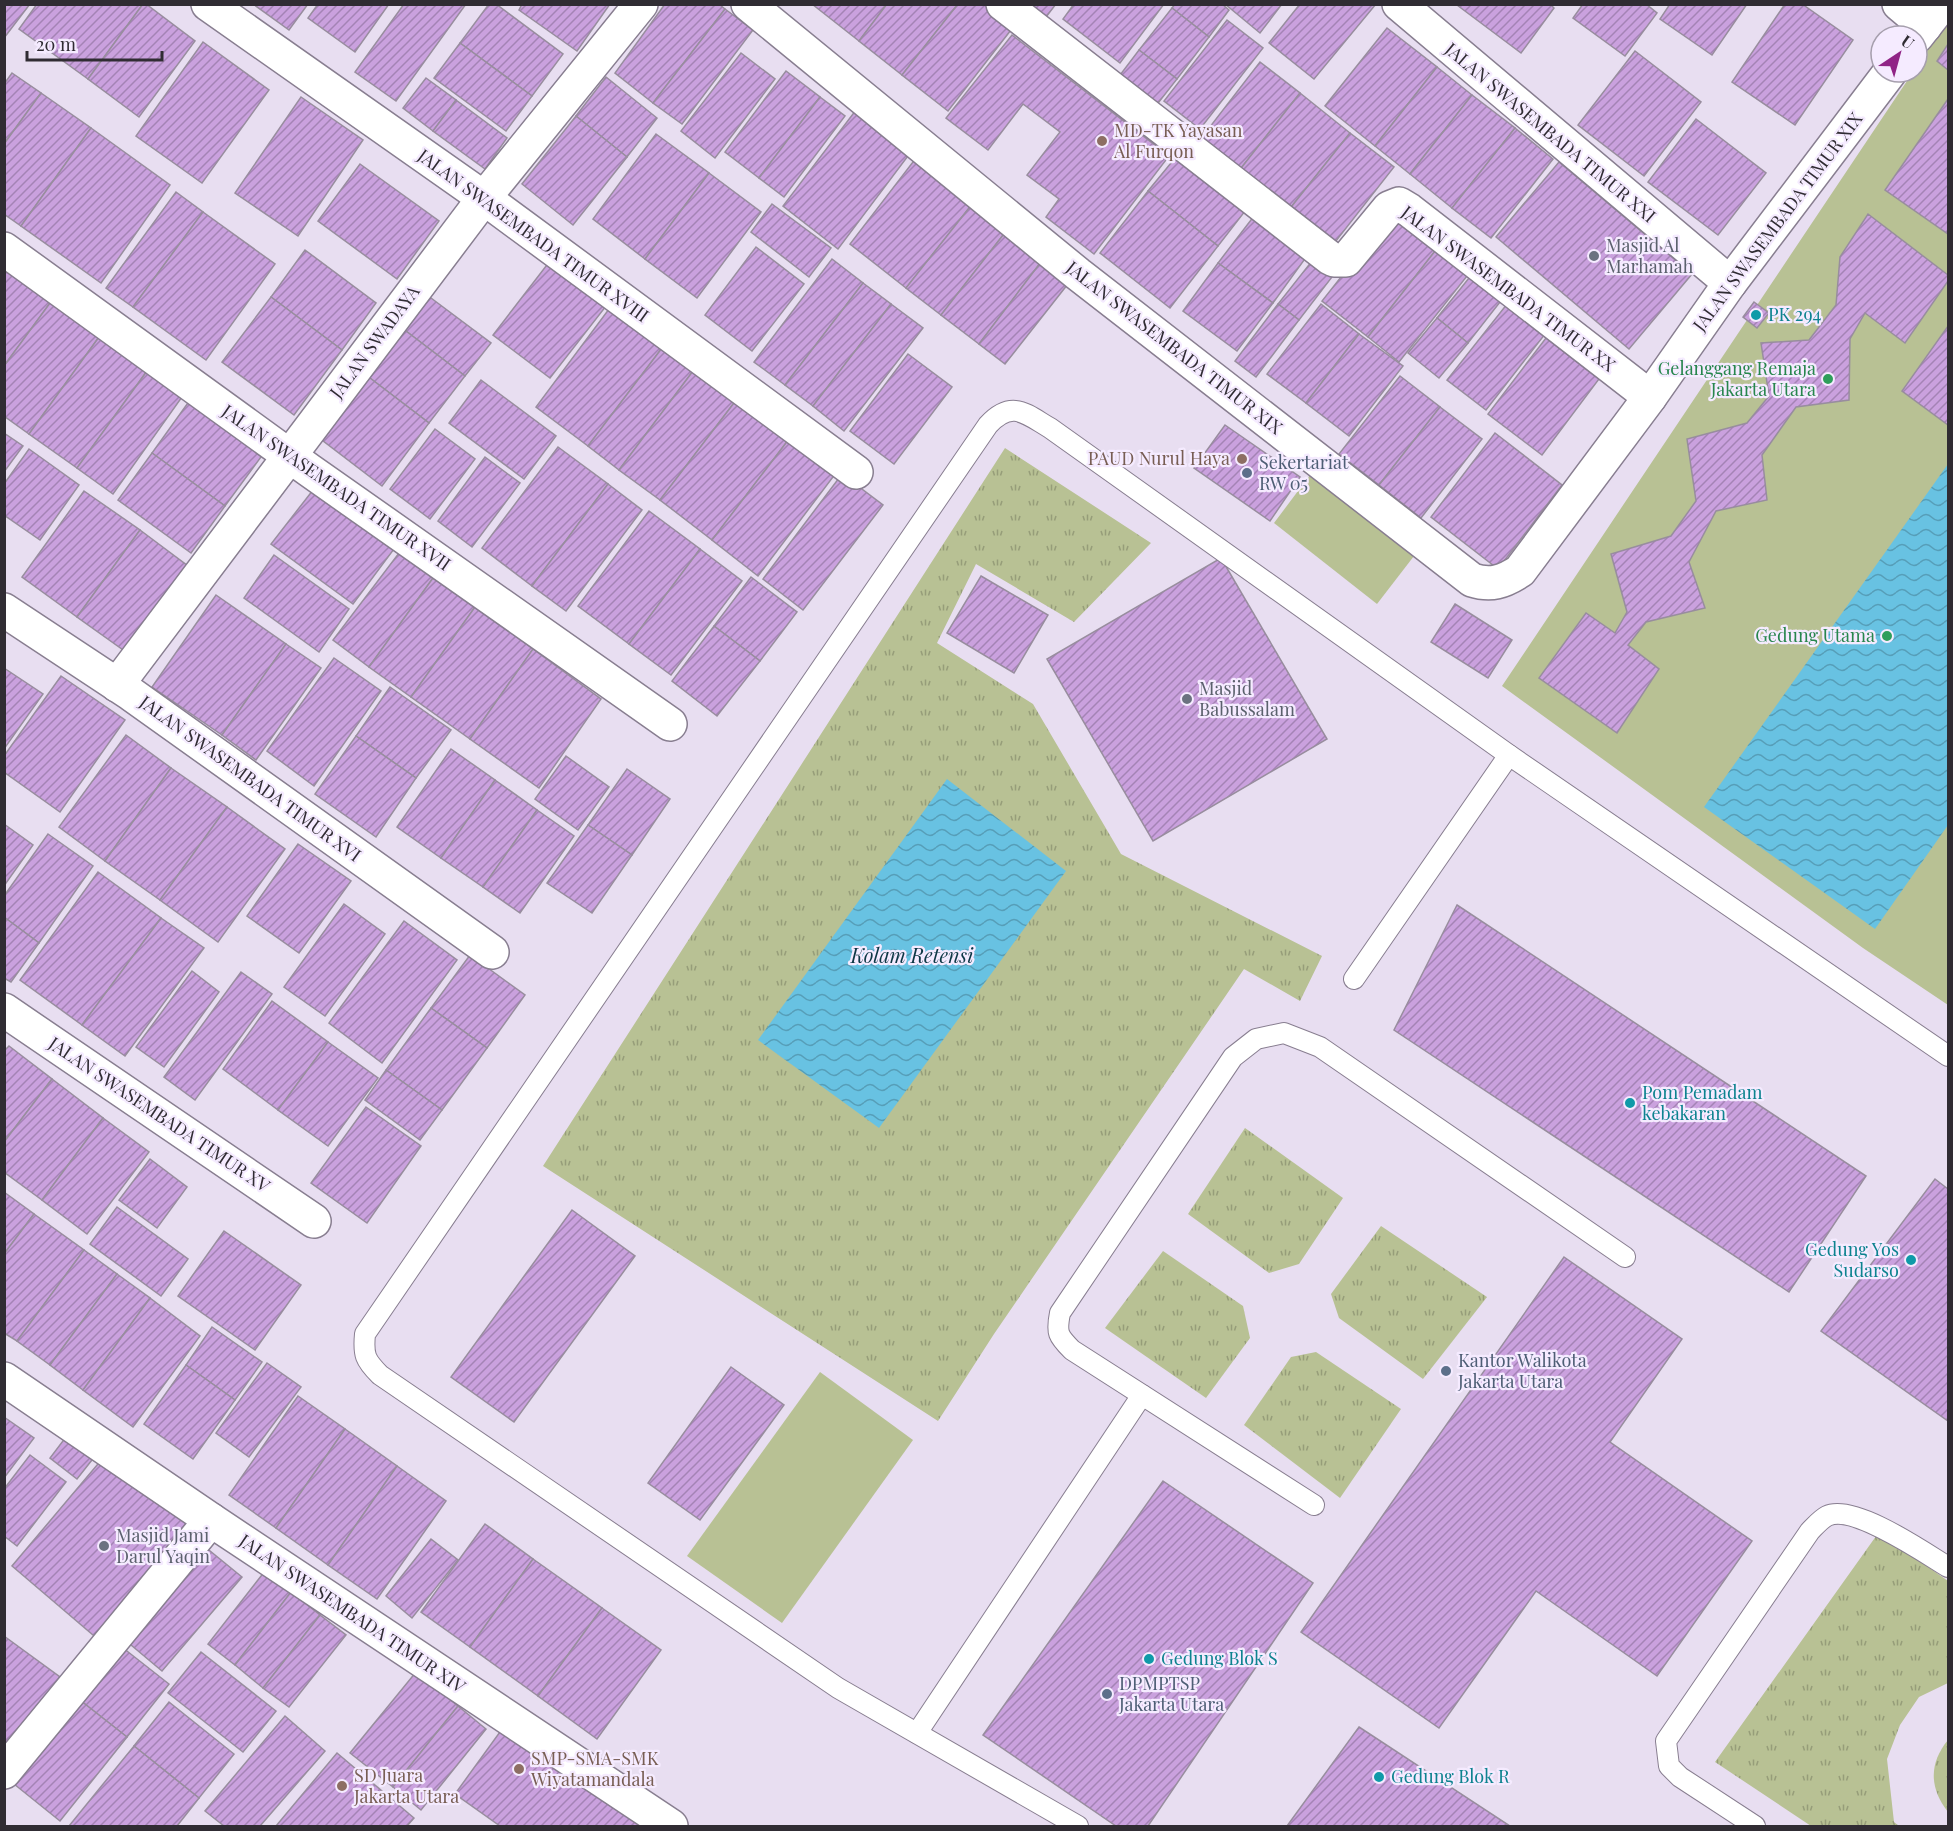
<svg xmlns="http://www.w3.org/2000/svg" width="1953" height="1831" font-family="'Playfair Display',serif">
<defs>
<pattern id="grass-tufts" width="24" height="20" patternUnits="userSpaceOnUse" patternTransform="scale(1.5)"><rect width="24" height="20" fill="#b8c194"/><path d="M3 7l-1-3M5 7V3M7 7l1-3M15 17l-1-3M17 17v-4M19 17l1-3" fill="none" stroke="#969d79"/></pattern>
<pattern id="water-waves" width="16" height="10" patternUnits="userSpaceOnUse" patternTransform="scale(1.5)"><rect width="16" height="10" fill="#68c2e2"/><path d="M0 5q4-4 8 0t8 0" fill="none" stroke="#569eb8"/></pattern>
<pattern id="building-hatch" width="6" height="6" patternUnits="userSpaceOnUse" patternTransform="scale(1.5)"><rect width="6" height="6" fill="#caa1de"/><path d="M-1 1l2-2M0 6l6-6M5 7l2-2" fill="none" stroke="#a483b5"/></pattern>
</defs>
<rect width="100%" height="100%" fill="#e8def1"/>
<!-- grass -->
<g fill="url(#grass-tufts)">
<polygon points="1005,448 1151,543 1074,622 976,564 937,643 1033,704 1121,854 1322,956 1300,1001 1244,969 994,1334 938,1421 543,1166"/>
<polygon points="1245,1128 1343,1198 1299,1264 1269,1273 1188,1214"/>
<polygon points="1381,1226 1487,1297 1423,1379 1339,1318 1331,1294"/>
<polygon points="1163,1251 1243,1306 1250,1338 1206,1398 1105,1328"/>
<polygon points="1316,1352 1401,1409 1340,1498 1244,1425 1291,1357"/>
<polygon points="1879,1532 1948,1581 1948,1683 1919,1697 1900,1725 1887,1759 1894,1822 1899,1826 1811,1826 1715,1762"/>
<path d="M1948,1740V1812C1929,1788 1929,1763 1948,1740Z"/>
</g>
<!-- pitch -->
<g fill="#b8c194">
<polygon points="1948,19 1948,1005 1863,948 1502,686 1913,72 1917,72 1917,66"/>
<polygon points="1310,475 1414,556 1377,604 1274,523"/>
<polygon points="820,1372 913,1440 782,1623 687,1556"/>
</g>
<!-- water -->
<g fill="url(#water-waves)">
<polygon points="1948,464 1948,825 1875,929 1704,807"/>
<polygon points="947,779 1066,871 879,1128 758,1040"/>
</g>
<!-- building -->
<g fill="url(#building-hatch)" stroke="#988d9e" stroke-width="1.5">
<polygon points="4,4 30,4 4,38"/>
<polygon points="37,4 143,4 88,79 19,29"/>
<polygon points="143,4 146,4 195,41 139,117 88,79"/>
<polygon points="253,4 308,4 289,30"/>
<polygon points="318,4 389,4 355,52 308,18"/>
<polygon points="404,4 466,4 396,101 355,72"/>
<polygon points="489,4 496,4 563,54 532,96 460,43"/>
<polygon points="522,4 610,4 577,51 519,10"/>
<polygon points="665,4 719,4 725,9 653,103 615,73"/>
<polygon points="812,4 887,4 859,41"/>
<polygon points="887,4 958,4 902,75 859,41"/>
<polygon points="958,4 987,4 1014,26 948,111 902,75"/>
<polygon points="1023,4 1056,4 1043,21"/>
<polygon points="1074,4 1164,4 1120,63 1063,19"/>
<polygon points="1175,4 1222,4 1229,10 1209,37 1172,8"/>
<polygon points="1225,4 1282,4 1260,33"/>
<polygon points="1300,4 1376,4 1314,79 1269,43"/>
<polygon points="1550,4 1554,8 1521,53 1457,5"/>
<polygon points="1583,4 1646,4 1657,13 1625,56 1573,18"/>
<polygon points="1670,4 1747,4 1712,55 1660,19"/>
<polygon points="1785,4 1802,4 1853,40 1795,125 1732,82"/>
<polygon points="1172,8 1209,37 1177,79 1139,50"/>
<polygon points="725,9 753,30 682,124 653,103"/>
<polygon points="1227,20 1263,48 1200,129 1164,101"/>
<polygon points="1387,28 1437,67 1375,146 1325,106"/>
<polygon points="1012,35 1169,156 1094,254 1046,217 1059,199 1027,175 1060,132 1023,104 988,150 946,118"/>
<polygon points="203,42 269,90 202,183 136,136"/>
<polygon points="460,43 532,96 506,131 434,78"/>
<polygon points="1948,44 1948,70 1937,61"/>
<polygon points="1139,50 1177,79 1155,107 1117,79"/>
<polygon points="1635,51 1701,102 1644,176 1578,125"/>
<polygon points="741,53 775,79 715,158 681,131"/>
<polygon points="1260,62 1300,93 1238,172 1199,141"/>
<polygon points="1437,67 1472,95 1410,174 1375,146"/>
<polygon points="786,71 820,97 759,178 725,152"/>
<polygon points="12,73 41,93 4,144 4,84"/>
<polygon points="606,77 657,118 627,157 576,116"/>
<polygon points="426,78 456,100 433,131 403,108"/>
<polygon points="41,93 91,128 21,226 4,214 4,144"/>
<polygon points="1300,93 1350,133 1288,211 1238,172"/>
<polygon points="1472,95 1515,128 1452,208 1410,174"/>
<polygon points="301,97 363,140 298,236 235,193"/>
<polygon points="820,97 845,116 784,197 759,178"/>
<polygon points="1948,99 1948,234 1885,190"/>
<polygon points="456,100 507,138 485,169 433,131"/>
<polygon points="859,106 914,148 838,249 783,206"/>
<polygon points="576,116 627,157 573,225 522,184"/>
<polygon points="1696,119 1766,173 1718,235 1648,182"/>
<polygon points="91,128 170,185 101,283 21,226"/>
<polygon points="1515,128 1553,159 1491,238 1452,208"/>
<polygon points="1350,133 1394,167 1332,246 1288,211"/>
<polygon points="656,134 709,173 645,259 593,219"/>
<polygon points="1180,152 1249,206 1218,246 1148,191"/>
<polygon points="916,158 973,203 906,288 850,244"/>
<polygon points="1559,162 1692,274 1629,349 1496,237"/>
<polygon points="360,164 439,221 397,279 318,221"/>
<polygon points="709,173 761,212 697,298 645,259"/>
<polygon points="1148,191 1218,246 1170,308 1100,253"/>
<polygon points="176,192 203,212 133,307 106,288"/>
<polygon points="973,203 1007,230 941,315 906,288"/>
<polygon points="772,204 831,248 809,277 751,232"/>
<polygon points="1394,210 1439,246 1368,337 1322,301"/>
<polygon points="203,212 275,264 206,360 133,307"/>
<polygon points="1868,214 1948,275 1948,281 1905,343 1865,313 1850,339 1849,400 1796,407 1762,455 1767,500 1716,511 1689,562 1705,608 1646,622 1628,645 1659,669 1617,733 1539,678 1586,613 1615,633 1627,612 1611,554 1671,536 1696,501 1687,439 1747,423 1769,396 1761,343 1809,340 1836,305 1840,257"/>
<polygon points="1254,216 1307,256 1273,303 1218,263"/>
<polygon points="1007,230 1044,258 979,344 941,315"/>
<polygon points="1439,246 1471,271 1399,362 1368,337"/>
<polygon points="756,247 804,284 752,351 705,315"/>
<polygon points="305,250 376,303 342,350 271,297"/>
<polygon points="553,257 610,301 550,378 493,335"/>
<polygon points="1044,258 1071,280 1005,364 979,344"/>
<polygon points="832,259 863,283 785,385 754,362"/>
<polygon points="1312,261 1332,277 1299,320 1278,304"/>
<polygon points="1218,263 1273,303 1237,351 1183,311"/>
<polygon points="4,270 50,303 4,366"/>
<polygon points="1473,273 1504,297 1468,343 1437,318"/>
<polygon points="863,283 891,304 813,406 785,385"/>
<polygon points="427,295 491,343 465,376 402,328"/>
<polygon points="271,297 342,350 294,415 222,362"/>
<polygon points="1511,299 1549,329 1486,410 1447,380"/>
<polygon points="1754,302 1769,313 1757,328 1743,317"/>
<polygon points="50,303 99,337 29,434 4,416 4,366"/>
<polygon points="891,304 923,328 844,431 813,406"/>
<polygon points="1278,304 1299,320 1256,377 1235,361"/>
<polygon points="1321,304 1359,334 1306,403 1267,374"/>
<polygon points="612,305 665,344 588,446 536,407"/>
<polygon points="1437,318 1468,343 1439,378 1408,353"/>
<polygon points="1948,326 1948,425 1902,391"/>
<polygon points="402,328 465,376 429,423 366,375"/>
<polygon points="1359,334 1403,366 1349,436 1306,403"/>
<polygon points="99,337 147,371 77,468 29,434"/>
<polygon points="1546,338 1599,379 1542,455 1488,414"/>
<polygon points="665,344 696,367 619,470 588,446"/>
<polygon points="908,354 952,387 894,464 850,431"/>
<polygon points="696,367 737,399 660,500 619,470"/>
<polygon points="147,371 182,397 113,494 77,468"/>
<polygon points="366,375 429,423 382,486 318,437"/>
<polygon points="1400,376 1440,407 1379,485 1339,454"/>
<polygon points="481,380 556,436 524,479 449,423"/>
<polygon points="195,393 269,446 225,506 152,453"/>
<polygon points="737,399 789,439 712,540 660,500"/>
<polygon points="1440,407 1482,439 1421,518 1379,485"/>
<polygon points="1225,425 1300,477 1270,521 1194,468"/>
<polygon points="435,429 475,459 430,519 390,489"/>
<polygon points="4,433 23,446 4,472"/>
<polygon points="1495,433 1562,485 1498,569 1431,517"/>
<polygon points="789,439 836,473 758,576 712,540"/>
<polygon points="558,447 608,484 532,586 482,548"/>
<polygon points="29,449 79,485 40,540 4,515 4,484"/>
<polygon points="152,453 225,506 191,553 118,500"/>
<polygon points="485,457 520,483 472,547 438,521"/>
<polygon points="842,474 883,505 803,610 763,579"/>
<polygon points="608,484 642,510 566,611 532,586"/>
<polygon points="313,490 394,549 353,604 271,544"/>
<polygon points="84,491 140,530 77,617 22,577"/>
<polygon points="649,511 700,549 629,644 578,606"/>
<polygon points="140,530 188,566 126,652 77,617"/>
<polygon points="700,549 742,581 671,675 629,644"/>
<polygon points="399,553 433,578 369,667 333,640"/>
<polygon points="274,555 349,609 319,652 244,598"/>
<polygon points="1221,558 1327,739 1153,841 1047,659"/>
<polygon points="981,576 1048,615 1014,673 947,633"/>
<polygon points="751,577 797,612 760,661 714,626"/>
<polygon points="433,578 475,607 411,697 369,667"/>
<polygon points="216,595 286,644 222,735 152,687"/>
<polygon points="1455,604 1512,640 1488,678 1431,642"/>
<polygon points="475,607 533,649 470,739 411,697"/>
<polygon points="714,626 760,661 717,716 672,681"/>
<polygon points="286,644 321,668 256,760 222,735"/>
<polygon points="533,649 601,699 539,788 470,739"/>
<polygon points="334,658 381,691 314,786 267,751"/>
<polygon points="4,668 43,694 4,749"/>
<polygon points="61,676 125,720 60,812 4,772 4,756"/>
<polygon points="390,687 451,730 416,778 356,736"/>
<polygon points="126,735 171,768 105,861 59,827"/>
<polygon points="356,736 416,778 376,837 315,794"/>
<polygon points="451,749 495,780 441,858 397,827"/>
<polygon points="566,756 609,787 578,830 535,799"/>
<polygon points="171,768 227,807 160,900 105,861"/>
<polygon points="627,769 670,799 632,855 588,825"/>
<polygon points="495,780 537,810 483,887 441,858"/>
<polygon points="227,807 285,849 218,942 160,900"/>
<polygon points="537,810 574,836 520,913 483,887"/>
<polygon points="4,824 33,845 4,886"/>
<polygon points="588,825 632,855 592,913 547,883"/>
<polygon points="48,834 93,866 39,943 4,917 4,896"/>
<polygon points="298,844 351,881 299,953 247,916"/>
<polygon points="98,872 161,918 82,1025 20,980"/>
<polygon points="344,904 385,934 325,1016 284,987"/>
<polygon points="1457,905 1866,1176 1789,1292 1394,1030"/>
<polygon points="4,917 39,943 11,982 4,978"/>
<polygon points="161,918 204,948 125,1056 82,1025"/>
<polygon points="404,921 457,960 382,1063 329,1023"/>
<polygon points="470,955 525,995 487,1048 431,1008"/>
<polygon points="192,971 219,992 164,1067 136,1047"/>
<polygon points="241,972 272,994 195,1100 164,1077"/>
<polygon points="272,1001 328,1042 278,1110 223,1069"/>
<polygon points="431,1008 487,1048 442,1110 386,1070"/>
<polygon points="328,1042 378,1078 328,1146 278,1110"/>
<polygon points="9,1046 52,1079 4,1142 4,1051"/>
<polygon points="386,1070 442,1110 420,1140 365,1100"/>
<polygon points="52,1079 103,1118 42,1200 4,1172 4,1142"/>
<polygon points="366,1107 421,1146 367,1223 311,1183"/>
<polygon points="103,1118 149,1152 87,1234 42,1200"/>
<polygon points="150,1159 187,1187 157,1228 119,1200"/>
<polygon points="1935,1179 1948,1189 1948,1421 1821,1331"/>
<polygon points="4,1192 34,1214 4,1254"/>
<polygon points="117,1207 188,1259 161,1296 90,1244"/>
<polygon points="572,1210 635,1256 514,1422 451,1377"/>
<polygon points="34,1214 84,1250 17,1341 4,1333 4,1254"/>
<polygon points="224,1231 301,1285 255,1350 178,1296"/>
<polygon points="84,1250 117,1274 50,1365 17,1341"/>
<polygon points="1564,1257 1682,1339 1610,1442 1752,1541 1657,1676 1536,1591 1439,1728 1301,1632"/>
<polygon points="117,1274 150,1298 83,1390 50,1365"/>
<polygon points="150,1298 200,1336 133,1427 83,1390"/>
<polygon points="212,1327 262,1362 235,1400 186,1365"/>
<polygon points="267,1363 301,1387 249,1457 216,1433"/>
<polygon points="186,1365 235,1400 193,1459 144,1424"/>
<polygon points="731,1367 784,1405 700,1520 648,1483"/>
<polygon points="298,1396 345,1429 276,1528 229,1495"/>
<polygon points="4,1417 34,1438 4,1478"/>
<polygon points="72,1429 99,1451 77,1479 50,1458"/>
<polygon points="345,1429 397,1466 328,1565 276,1528"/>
<polygon points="108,1452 197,1527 100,1641 12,1566"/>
<polygon points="30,1455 66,1482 17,1546 4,1536 4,1489"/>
<polygon points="397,1466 446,1501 377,1599 328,1565"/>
<polygon points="1163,1481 1313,1583 1148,1826 1116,1826 983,1735"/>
<polygon points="485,1524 533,1559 470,1647 421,1612"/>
<polygon points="431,1539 458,1560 412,1618 386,1596"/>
<polygon points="204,1546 242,1577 162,1671 125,1640"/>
<polygon points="533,1559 602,1608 538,1696 470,1647"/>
<polygon points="265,1571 291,1592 235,1665 208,1644"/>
<polygon points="291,1592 320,1615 263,1688 235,1665"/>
<polygon points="602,1608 661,1650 597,1739 538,1696"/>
<polygon points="320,1615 346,1635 289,1707 263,1688"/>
<polygon points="4,1636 60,1677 4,1751"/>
<polygon points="118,1644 169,1684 127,1737 76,1697"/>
<polygon points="201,1652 276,1711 243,1752 168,1693"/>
<polygon points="416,1672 458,1706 393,1787 350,1753"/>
<polygon points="76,1697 127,1737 60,1821 9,1780"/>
<polygon points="169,1702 234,1754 199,1798 134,1746"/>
<polygon points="458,1706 486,1729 421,1810 393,1787"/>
<polygon points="285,1716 325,1751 260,1826 224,1826 205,1811"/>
<polygon points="505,1725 644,1826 500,1826 455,1794"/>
<polygon points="1359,1727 1510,1826 1287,1826"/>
<polygon points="134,1746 199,1798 177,1826 69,1826"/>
<polygon points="337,1753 414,1818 407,1826 276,1826"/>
</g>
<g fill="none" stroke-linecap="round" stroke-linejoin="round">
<defs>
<g id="service">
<polyline points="1354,979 1509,755"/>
<path d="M1314,1505L1072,1350C1058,1336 1056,1333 1060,1313L1233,1057L1256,1039L1284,1033L1320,1047L1625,1257"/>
<polyline points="917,1733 1142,1395"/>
<path d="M1078,1826L838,1688L380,1375C365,1360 363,1355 365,1334L988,425C1012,399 1026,414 1050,428L1509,755L1948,1056"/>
<path d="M1755,1826L1680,1777L1669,1766L1666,1741L1810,1531C1815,1526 1821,1519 1827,1516C1853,1503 1925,1553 1948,1567"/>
</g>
<g id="minor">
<polyline points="208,4 484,198 856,472"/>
<path d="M748,4L1078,274L1472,580C1491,586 1503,582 1520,571L1650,397L1730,283L1890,72"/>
<polyline points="1003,4 1330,258 1334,260 1346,260 1389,208 1399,204 1409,210 1650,397"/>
<polyline points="1399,4 1730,283"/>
<polyline points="1899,4 1925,26"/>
<polyline points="1917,36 1942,4"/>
<polyline points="4,249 309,470 670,724"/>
<polyline points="4,610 131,694 492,952"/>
<polyline points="117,685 484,198 641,4"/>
<polyline points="4,1010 314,1221"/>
<polyline points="4,1379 211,1520 671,1826"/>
<polyline points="4,1772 211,1520"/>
</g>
</defs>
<!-- service casing -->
<use href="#service" stroke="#887e90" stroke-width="22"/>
<!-- minor casing -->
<use href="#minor" stroke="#887e90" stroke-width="36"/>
<!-- service -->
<use href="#service" stroke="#fff" stroke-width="20"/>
<!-- minor -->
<use href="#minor" stroke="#fff" stroke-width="33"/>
</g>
<!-- markers -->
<g fill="#8d6e63" stroke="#f5ebff" stroke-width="2">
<circle cx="1102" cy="141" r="6"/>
<circle cx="1242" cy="459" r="6"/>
<circle cx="519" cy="1769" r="6"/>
<circle cx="342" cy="1786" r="6"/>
</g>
<g fill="#6b7280" stroke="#f5ebff" stroke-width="2">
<circle cx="1594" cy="256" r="6"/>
<circle cx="1187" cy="699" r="6"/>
<circle cx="104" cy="1546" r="6"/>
</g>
<g fill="#0f9aa8" stroke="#f5ebff" stroke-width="2">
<circle cx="1756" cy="315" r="6"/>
<circle cx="1630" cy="1103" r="6"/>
<circle cx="1911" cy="1260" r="6"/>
<circle cx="1149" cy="1659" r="6"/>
<circle cx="1379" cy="1777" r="6"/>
</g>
<g fill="#2e9e5b" stroke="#f5ebff" stroke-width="2">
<circle cx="1828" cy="379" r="6"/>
<circle cx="1887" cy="636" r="6"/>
</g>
<g fill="#5c6f8a" stroke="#f5ebff" stroke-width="2">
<circle cx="1247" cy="473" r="6"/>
<circle cx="1446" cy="1371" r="6"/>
<circle cx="1107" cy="1694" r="6"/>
</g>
<g text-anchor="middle" stroke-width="4.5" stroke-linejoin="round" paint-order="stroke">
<!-- education labels -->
<g font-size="18" fill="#785e54" stroke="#f5ebff" text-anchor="start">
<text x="1114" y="137">MD-TK Yayasan<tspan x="1114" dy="21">Al Furqon</tspan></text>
<text x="1230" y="465" text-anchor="end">PAUD Nurul Haya</text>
<text x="531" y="1765">SMP-SMA-SMK<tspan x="531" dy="21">Wiyatamandala</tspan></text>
<text x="354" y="1782">SD Juara<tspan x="354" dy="21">Jakarta Utara</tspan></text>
</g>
<!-- street labels -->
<g font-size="18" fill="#302c33" stroke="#f5ebff">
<text transform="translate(1550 133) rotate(40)" y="6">JALAN SWASEMBADA TIMUR XXI</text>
<text transform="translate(1778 222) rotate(-53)" y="6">JALAN SWASEMBADA TIMUR XIX</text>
<text transform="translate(533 236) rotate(36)" y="6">JALAN SWASEMBADA TIMUR XVIII</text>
<text transform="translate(1508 289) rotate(37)" y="6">JALAN SWASEMBADA TIMUR XX</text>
<text transform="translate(375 342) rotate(-53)" y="6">JALAN SWADAYA</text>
<text transform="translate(1174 348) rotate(38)" y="6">JALAN SWASEMBADA TIMUR XIX</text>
<text transform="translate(336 488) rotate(35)" y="6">JALAN SWASEMBADA TIMUR XVII</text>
<text transform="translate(250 779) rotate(36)" y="6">JALAN SWASEMBADA TIMUR XVI</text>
<text transform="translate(159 1115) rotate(34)" y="6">JALAN SWASEMBADA TIMUR XV</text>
<text transform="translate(352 1614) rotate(34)" y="6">JALAN SWASEMBADA TIMUR XIV</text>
</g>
<!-- worship labels -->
<g font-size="18" fill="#5b616d" stroke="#f5ebff" text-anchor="start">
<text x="1606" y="252">Masjid Al<tspan x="1606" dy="21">Marhamah</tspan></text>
<text x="1199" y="695">Masjid<tspan x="1199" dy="21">Babussalam</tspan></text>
<text x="116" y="1542">Masjid Jami<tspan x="116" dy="21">Darul Yaqin</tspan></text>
</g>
<!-- culture labels -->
<g font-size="18" fill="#0d838f" stroke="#f5ebff" text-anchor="start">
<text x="1768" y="321">PK 294</text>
<text x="1642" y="1099">Pom Pemadam<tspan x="1642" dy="21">kebakaran</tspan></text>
<text x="1899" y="1256" text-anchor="end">Gedung Yos<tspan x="1899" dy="21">Sudarso</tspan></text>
<text x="1161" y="1665">Gedung Blok S</text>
<text x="1391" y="1783">Gedung Blok R</text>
</g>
<!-- leisure labels -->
<g font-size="18" fill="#27864d" stroke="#f5ebff" text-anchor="end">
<text x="1816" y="375">Gelanggang Remaja<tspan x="1816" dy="21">Jakarta Utara</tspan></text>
<text x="1875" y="642">Gedung Utama</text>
</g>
<!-- service labels -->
<g font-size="18" fill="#4e5e75" stroke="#f5ebff" text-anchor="start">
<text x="1259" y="469">Sekertariat<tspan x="1259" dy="21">RW 05</tspan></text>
<text x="1458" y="1367">Kantor Walikota<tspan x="1458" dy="21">Jakarta Utara</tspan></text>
<text x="1119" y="1690">DPMPTSP<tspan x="1119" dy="21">Jakarta Utara</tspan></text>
</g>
<!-- water labels -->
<g font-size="20" font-style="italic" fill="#0d3745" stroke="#f5ebff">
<text x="912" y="963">Kolam Retensi</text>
</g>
</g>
<!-- border -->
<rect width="1953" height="1831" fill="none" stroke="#302c33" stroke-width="12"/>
<!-- north arrow -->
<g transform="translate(1899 54) rotate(36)"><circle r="28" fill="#f5ebff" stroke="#a69fad" stroke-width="1.5"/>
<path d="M0-4.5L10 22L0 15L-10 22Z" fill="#902486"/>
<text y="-9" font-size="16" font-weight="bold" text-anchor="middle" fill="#302c33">U</text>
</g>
<!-- scale -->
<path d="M27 51v9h135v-9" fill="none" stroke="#302c33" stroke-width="3"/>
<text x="36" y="51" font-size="18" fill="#302c33" stroke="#f5ebff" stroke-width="4.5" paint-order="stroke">20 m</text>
</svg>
